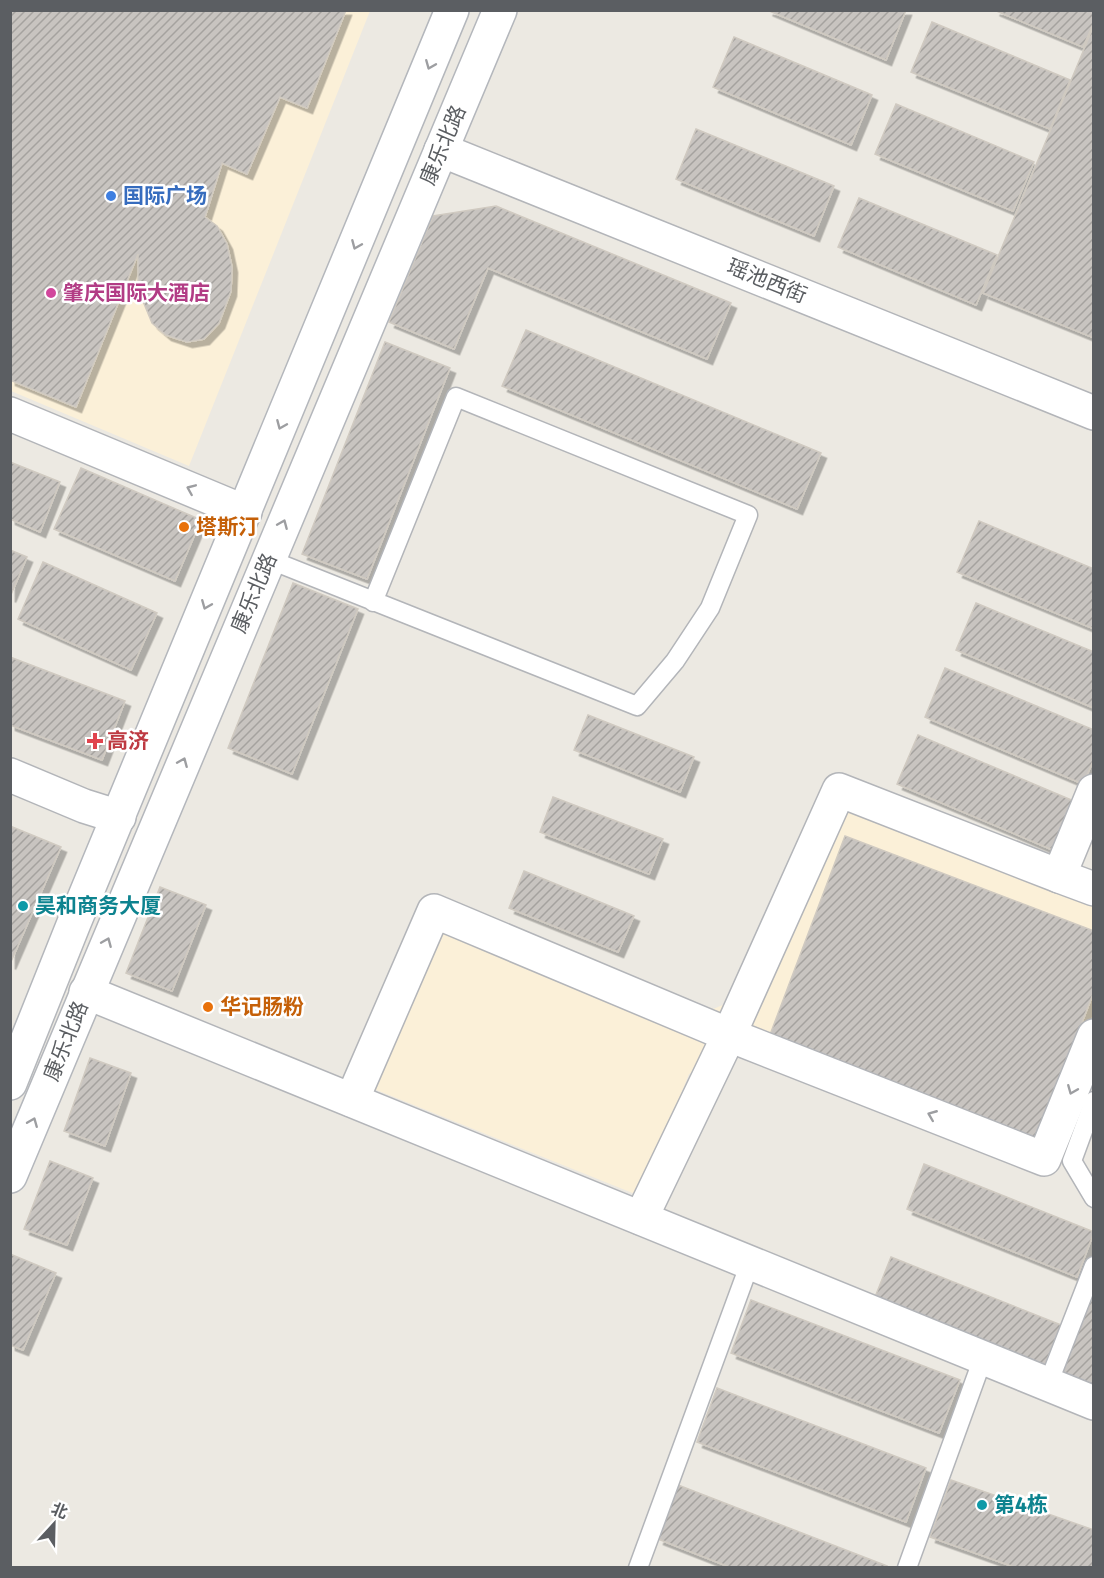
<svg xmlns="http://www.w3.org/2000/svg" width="1104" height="1578" font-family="'Fira Sans','Noto Sans SC',sans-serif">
<defs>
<pattern id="building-hatch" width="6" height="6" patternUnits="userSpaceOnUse" patternTransform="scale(1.5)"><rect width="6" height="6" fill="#c8c4c0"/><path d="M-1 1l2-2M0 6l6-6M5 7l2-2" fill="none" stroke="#a5a29f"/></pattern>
<filter id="shadow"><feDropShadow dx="5.5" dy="5.5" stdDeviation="0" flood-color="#0004"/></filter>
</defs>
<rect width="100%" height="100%" fill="#ece9e2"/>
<!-- commercial -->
<g fill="#fbf0d8">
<polygon points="10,11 370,11 189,466 11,391"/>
<polygon points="840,800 1093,903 1093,1025 1041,1154 761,1040 689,1074 640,1196 374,1089 439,926 680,1023 763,988"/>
</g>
<!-- building -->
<g fill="url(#building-hatch)" stroke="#d0cac1" stroke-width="1.5" filter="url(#shadow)">
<polygon points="10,10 346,10 307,108 280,97 247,174 222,163 205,217 217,226 227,244 232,267 231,291 219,323 204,339 187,342 166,335 152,323 138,289 138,254 76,407 10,380"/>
<polygon points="767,10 906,10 886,60"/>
<polygon points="994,10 1094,10 1094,22 1083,47"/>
<polygon points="932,22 1070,80 1050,129 911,72"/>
<polygon points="1094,25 1094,338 983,293"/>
<polygon points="734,37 872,95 851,145 713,87"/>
<polygon points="896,104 1034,162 1013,211 875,154"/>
<polygon points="696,129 834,186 814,236 676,179"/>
<polygon points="859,198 997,255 976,305 838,247"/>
<polygon points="496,206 731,303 707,359 488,268 454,349 389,322 433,216"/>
<polygon points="526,330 821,453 797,509 502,386"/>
<polygon points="385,342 450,368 367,579 302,554"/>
<polygon points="10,462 60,482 40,532 10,519"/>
<polygon points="81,468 201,520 175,581 54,529"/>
<polygon points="979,521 1094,569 1094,629 957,572"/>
<polygon points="10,550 27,557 10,597"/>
<polygon points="43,562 157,613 131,670 18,619"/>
<polygon points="293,583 358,609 292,774 228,748"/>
<polygon points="976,603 1094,652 1094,708 956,650"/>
<polygon points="10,657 125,701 102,760 10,725"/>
<polygon points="945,668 1094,730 1094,759 1083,784 925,717"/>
<polygon points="588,715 694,757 680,792 574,750"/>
<polygon points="918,735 1076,802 1055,851 897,784"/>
<polygon points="553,797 663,839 649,874 540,832"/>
<polygon points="10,826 61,847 10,964"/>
<polygon points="845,836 1094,931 1094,991 1036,1142 768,1040"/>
<polygon points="524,871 634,916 618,952 509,908"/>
<polygon points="160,887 206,905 172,991 126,973"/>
<polygon points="90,1058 131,1073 105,1146 64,1131"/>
<polygon points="50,1161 93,1178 67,1245 24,1229"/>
<polygon points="924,1164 1094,1232 1077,1277 907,1209"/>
<polygon points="10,1254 56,1273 23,1350 10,1345"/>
<polygon points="891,1257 1061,1325 1043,1370 873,1302"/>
<polygon points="1094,1271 1094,1388 1056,1374"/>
<polygon points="751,1300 960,1380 939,1433 731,1353"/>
<polygon points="717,1388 926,1468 906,1522 697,1442"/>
<polygon points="951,1480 1094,1530 1094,1568 1017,1568 930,1537"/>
<polygon points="678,1485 887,1566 886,1568 732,1568 658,1539"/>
</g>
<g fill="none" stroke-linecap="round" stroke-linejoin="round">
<defs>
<g id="service">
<polyline points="268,559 637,706 675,661 710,608 748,515 456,397 373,602"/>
<polyline points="1094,1101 1072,1161 1094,1198"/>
<polyline points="1048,1384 1094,1266"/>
<polyline points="638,1568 750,1263"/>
<polyline points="907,1568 983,1358"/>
</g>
<g id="minor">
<polyline points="441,150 1094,413"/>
<polyline points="10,414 245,512"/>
<polyline points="10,775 84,806 119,817"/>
<polyline points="1059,876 1094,889"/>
<polyline points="86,992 1094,1403"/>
<polyline points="352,1100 434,911 729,1035 1044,1159 1094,1036"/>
<polyline points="641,1218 729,1035 839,790 1059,876 1094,791"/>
</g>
<g id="secondary">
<polyline points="10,1083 74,923 452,10"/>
<polyline points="10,1176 500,10"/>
</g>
</defs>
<!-- service casing -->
<use href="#service" stroke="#b3b5b9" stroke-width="21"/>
<!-- minor casing -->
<use href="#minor" stroke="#b3b5b9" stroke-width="36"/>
<!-- secondary casing -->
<use href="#secondary" stroke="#b4b7bc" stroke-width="36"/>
<!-- service -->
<use href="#service" stroke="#fff" stroke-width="18"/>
<!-- minor -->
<use href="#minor" stroke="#fff" stroke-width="33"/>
<!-- secondary -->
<use href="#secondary" stroke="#fff" stroke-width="33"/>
</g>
<!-- one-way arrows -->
<defs><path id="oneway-chevron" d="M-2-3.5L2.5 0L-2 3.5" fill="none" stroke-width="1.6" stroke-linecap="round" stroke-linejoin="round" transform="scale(1.5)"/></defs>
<g stroke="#9d9ea1">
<use href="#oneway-chevron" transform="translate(430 65) rotate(112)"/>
<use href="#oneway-chevron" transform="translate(356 245) rotate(113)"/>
<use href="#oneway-chevron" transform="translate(281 425) rotate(113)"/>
<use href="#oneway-chevron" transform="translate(191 489) rotate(-157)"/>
<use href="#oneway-chevron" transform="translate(283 524) rotate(-67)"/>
<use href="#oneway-chevron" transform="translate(206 605) rotate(112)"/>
<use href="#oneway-chevron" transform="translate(183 762) rotate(-67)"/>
<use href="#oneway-chevron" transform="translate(107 942) rotate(-67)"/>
<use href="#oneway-chevron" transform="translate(1072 1090) rotate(112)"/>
<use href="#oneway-chevron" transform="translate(932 1115) rotate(-158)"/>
<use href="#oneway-chevron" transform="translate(33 1122) rotate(-68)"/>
</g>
<!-- markers -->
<circle fill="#3f7fe0" stroke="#fff" stroke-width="2" cx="111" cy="196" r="6"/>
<circle fill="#d1479c" stroke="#fff" stroke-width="2" cx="51" cy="293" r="6"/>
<g fill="#e8710a" stroke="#fff" stroke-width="2">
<circle cx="184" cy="527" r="6"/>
<circle cx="208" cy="1007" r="6"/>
</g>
<path fill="#e0444e" stroke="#fff" stroke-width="2" d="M92 732h6v6h6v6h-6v6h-6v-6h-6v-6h6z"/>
<g fill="#0f9aa8" stroke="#fff" stroke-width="2">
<circle cx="23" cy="906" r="6"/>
<circle cx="982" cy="1505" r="6"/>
</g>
<g text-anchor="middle" stroke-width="5" stroke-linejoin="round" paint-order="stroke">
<!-- street labels -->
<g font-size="21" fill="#5b5e62" stroke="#fff">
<text transform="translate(443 145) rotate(-67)" y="7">康乐北路</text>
<text transform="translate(767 281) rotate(22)" y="7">瑶池西街</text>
<text transform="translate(254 593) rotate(-67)" y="7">康乐北路</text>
<text transform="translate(66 1041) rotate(-68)" y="7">康乐北路</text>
</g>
<!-- shop labels -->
<g font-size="21" font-weight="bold" fill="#366cbe" stroke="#fff" text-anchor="start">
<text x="123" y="203">国际广场</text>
</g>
<!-- hotel labels -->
<g font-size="21" font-weight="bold" fill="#b23c85" stroke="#fff" text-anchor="start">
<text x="63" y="300">肇庆国际大酒店</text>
</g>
<!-- food labels -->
<g font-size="21" font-weight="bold" fill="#c56008" stroke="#fff" text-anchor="start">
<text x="196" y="534">塔斯汀</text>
<text x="220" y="1014">华记肠粉</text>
</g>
<!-- health labels -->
<g font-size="21" font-weight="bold" fill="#be3a42" stroke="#fff" text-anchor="start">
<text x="107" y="748">高济</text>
</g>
<!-- culture labels -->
<g font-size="21" font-weight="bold" fill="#0d838f" stroke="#fff" text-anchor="start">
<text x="35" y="913">昊和商务大厦</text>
<text x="994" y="1512">第4栋</text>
</g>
</g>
<!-- border -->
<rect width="1104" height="1578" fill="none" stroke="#5b5e62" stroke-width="24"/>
<!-- north arrow -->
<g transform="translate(54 1524) rotate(22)" stroke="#ffffff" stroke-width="4.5" paint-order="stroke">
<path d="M0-4.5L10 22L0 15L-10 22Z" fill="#5b5e62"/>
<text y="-9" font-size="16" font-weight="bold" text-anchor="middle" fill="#5b5e62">北</text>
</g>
</svg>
